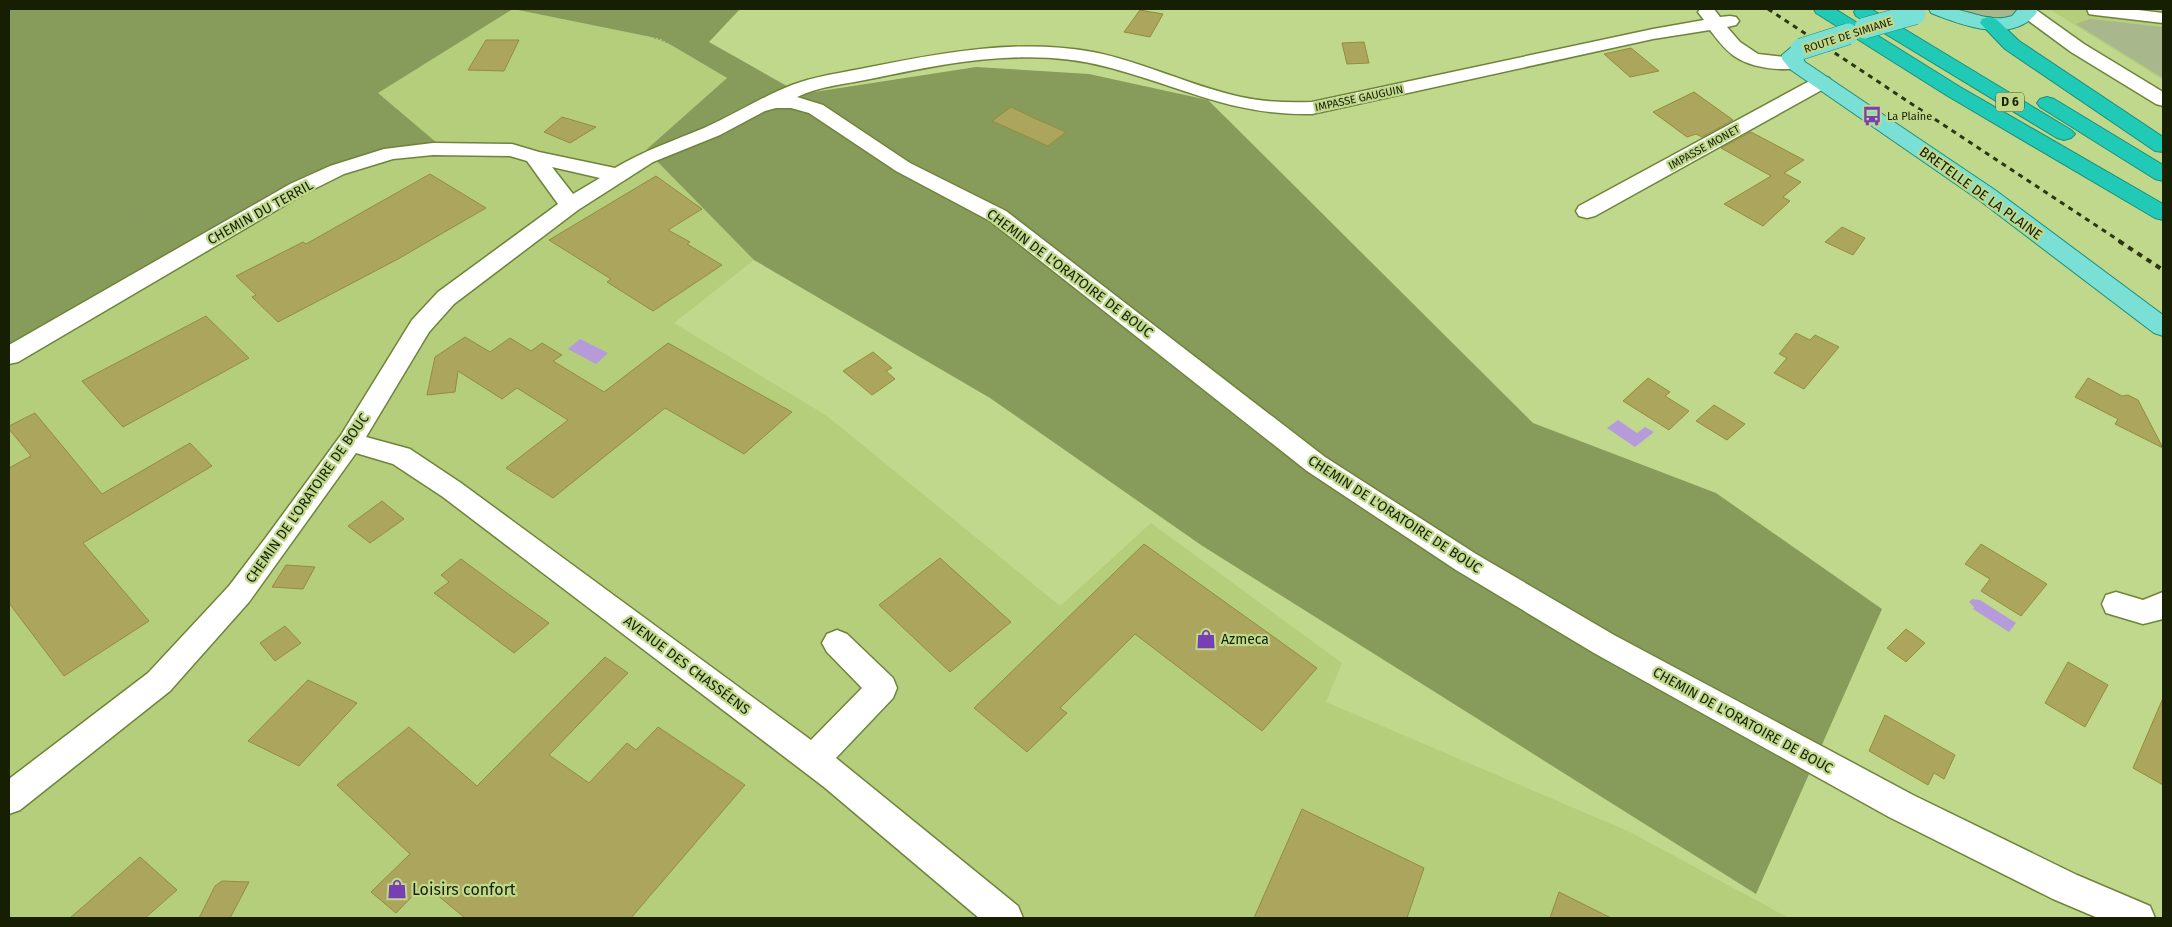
<svg xmlns="http://www.w3.org/2000/svg" width="2172" height="927" font-family="'Fira Sans',sans-serif">
<rect width="100%" height="100%" fill="#bfd88c"/>
<!-- built -->
<g fill="#b4ce7c">
<polygon points="513,9 661,39 727,78 646,150 754,260 674,323 827,416 1060,606 1151,523 1342,663 1326,702 1630,832 1789,918 9,918 9,345 292,183 336,163 393,147 436,143 377,93"/>
<polygon points="2049,9 2163,9 2163,80"/>
</g>
<!-- green -->
<g fill="#a9b88c">
<path d="M1951,9H2018C2004,27 1968,16 1951,9Z"/>
<polygon points="2089,19 2163,27 2163,78 2076,24"/>
</g>
<!-- forest -->
<polygon fill="#879c5a" points="9,9 740,9 709,42 801,94 976,67 1089,74 1208,100 1533,423 1716,493 1882,609 1756,894 1201,545 990,398 754,260 646,150 727,78 661,39 513,9 378,93 437,143 393,147 336,163 292,183 9,345"/>
<!-- water -->
<g fill="#b69bdb">
<polygon points="580,339 608,353 596,364 568,349"/>
<polygon points="1618,420 1637,433 1645,427 1654,432 1635,447 1607,428"/>
<polygon points="1972,599 1980,600 2016,623 2009,632 1973,609 1974,607 1969,602"/>
</g>
<!-- building -->
<g fill="#aca55d" stroke="#958c3b">
<polygon points="1140,10 1163,14 1150,37 1124,32"/>
<polygon points="486,40 519,40 504,71 468,70"/>
<polygon points="1364,42 1369,63 1347,64 1342,43"/>
<polygon points="1631,48 1659,71 1630,77 1604,54"/>
<polygon points="1694,92 1733,120 1702,137 1696,134 1687,137 1653,112"/>
<polygon points="1011,107 1034,118 1066,132 1048,146 992,121"/>
<polygon points="562,117 596,127 570,143 544,132"/>
<polygon points="1751,132 1804,160 1784,173 1801,182 1783,197 1790,201 1763,226 1724,204 1771,176 1721,148"/>
<polygon points="430,174 486,208 398,259 278,322 252,297 256,295 236,276 303,242 306,244"/>
<polygon points="656,176 702,209 668,230 690,242 687,244 722,265 653,311 607,282 611,279 549,240"/>
<polygon points="1842,227 1865,238 1853,255 1825,242"/>
<polygon points="206,316 249,358 123,427 82,381"/>
<polygon points="1796,333 1810,340 1815,335 1839,347 1804,389 1774,373 1787,358 1779,354"/>
<polygon points="465,337 490,352 510,338 531,351 542,343 562,355 553,361 604,392 668,343 792,412 744,454 665,408 553,498 506,468 568,420 517,388 502,399 458,371 455,392 427,395 435,357"/>
<polygon points="873,352 892,368 886,371 895,379 872,395 843,371"/>
<polygon points="1648,378 1670,392 1665,396 1689,411 1669,430 1623,401"/>
<polygon points="2088,378 2122,396 2128,395 2138,400 2163,448 2115,424 2118,419 2075,397"/>
<polygon points="1714,405 1745,424 1727,440 1696,421"/>
<polygon points="35,413 102,494 190,443 212,466 83,543 149,621 64,676 9,603 9,468 31,456 9,429 9,426"/>
<polygon points="382,501 404,519 370,543 348,526"/>
<polygon points="1144,544 1317,668 1262,731 1135,634 1060,708 1067,713 1027,752 974,708"/>
<polygon points="1981,544 2047,584 2021,616 1981,591 1990,579 1965,564"/>
<polygon points="940,558 1011,622 950,672 879,605"/>
<polygon points="461,559 507,593 549,623 514,653 434,593 449,582 441,575"/>
<polygon points="286,565 315,567 303,589 272,587"/>
<polygon points="285,626 301,643 275,661 260,643"/>
<polygon points="1906,629 1925,643 1906,662 1887,648"/>
<polygon points="605,657 628,673 549,755 589,783 627,743 636,750 658,727 745,785 631,918 465,918 424,884 396,913 371,892 410,854 337,785 409,727 477,786"/>
<polygon points="2068,662 2108,685 2085,727 2045,703"/>
<polygon points="308,680 357,703 299,766 248,741"/>
<polygon points="2163,698 2163,785 2133,768"/>
<polygon points="1885,715 1955,755 1944,779 1934,773 1928,785 1869,751"/>
<polygon points="1302,809 1424,868 1407,918 1254,918"/>
<polygon points="140,857 177,890 145,918 70,918"/>
<polygon points="222,881 249,882 230,918 199,918 215,886"/>
<polygon points="1559,892 1611,918 1550,918"/>
</g>
<g fill="none" stroke-linecap="round" stroke-linejoin="round">
<defs>
<g id="minor">
<path d="M1700,9H1714L1720,17L1730,16L1736,17L1739,21L1736,25L1727,27L1740,42L1758,54L1802,59L1804,63L1802,67C1782,72 1751,68 1734,56C1724,49 1717,39 1710,30L1653,39L1312,114C1232,116 1181,86 1107,67C1029,46 947,63 870,79C846,84 820,86 797,97L823,105L910,163L1006,211L1325,457L1476,554L1614,635L1913,795L2077,875L2150,906L2155,918H2098L2053,899L1889,817L1594,653L1456,570L1307,471L990,221L896,171L809,113L791,108H776L765,111L720,135L653,162L578,210L454,304L429,332L366,437L410,449L461,483L811,740L862,688L827,652L822,643L827,634L837,630L847,634L893,678L897,688L893,698L836,758L1018,906L1023,918H979L824,787L443,497L393,464L356,453L249,602L170,691L20,810L9,814V779L148,673L229,586L267,536L341,435L412,320L438,292L558,204L527,161L510,156L433,155L393,159L344,174L304,194L18,362L9,364V345L290,184L330,166L384,149L433,143L512,144L539,152L615,168C643,151 673,141 704,128C734,115 761,97 792,85C815,76 841,73 865,68C940,53 1017,38 1093,52C1144,62 1190,86 1241,97C1264,102 1288,103 1312,102L1653,29L1704,20L1698,12ZM552,167L600,178L573,194Z"/>
<polygon points="2021,9 2035,9 2084,44 2163,92 2163,106 2156,104 2071,52 2022,16 2019,12"/>
<polygon points="2087,9 2130,9 2163,13 2163,23 2095,15 2089,14"/>
<polygon points="1822,76 1829,78 1832,82 1829,86 1595,216 1587,218 1579,216 1576,211 1579,206 1815,78"/>
<polygon points="2116,592 2143,600 2163,592 2163,619 2143,624 2106,613 2102,604 2106,595"/>
</g>
<g id="major">
<path d="M1929,9C1937,9 1945,8 1953,9C1974,12 1991,23 2012,16L2018,9H2036L2037,12C2014,45 1961,25 1931,13Z"/>
<polygon points="1801,43 1808,45 1811,49 1802,57 1805,62 1995,190 2163,315 2163,336 2154,333 1979,200 1791,70 1782,59 1782,55 1794,45"/>
</g>
<g id="highway">
<polygon points="1814,9 1835,9 1960,87 2163,204 2163,220 2155,218 1946,95 1816,13"/>
<polygon points="1856,9 1871,9 2071,130 2075,134 2071,138 2064,140 2057,138 1856,16 1854,12"/>
<polygon points="1989,17 1996,19 2019,41 2163,137 2163,152 2155,151 2005,49 1980,23 1982,19"/>
<polygon points="2047,97 2054,99 2163,165 2163,181 2155,179 2040,107 2037,103 2040,99"/>
</g>
</defs>
<!-- minor casing -->
<use href="#minor" stroke="#6f843a" stroke-width="3"/>
<!-- major casing -->
<use href="#major" stroke="#1e8e78" stroke-width="2"/>
<!-- highway casing -->
<use href="#highway" stroke="#1e8e78" stroke-width="2"/>
<!-- path -->
<g stroke="#879b5e" stroke-width="2.5" stroke-dasharray="2 2" stroke-linecap="butt">
<polyline points="571,9 644,33 740,70 756,85 756,88"/>
<polyline points="9,140 39,147 108,199 176,235"/>
</g>
<!-- minor -->
<use href="#minor" fill="#fff" fill-rule="evenodd"/>
<!-- major -->
<use href="#major" fill="#7adfd4" fill-rule="evenodd"/>
<!-- highway -->
<use href="#highway" fill="#21c9b7" fill-rule="evenodd"/>
<!-- rail-far1 -->
<polyline stroke="#2c3613" stroke-width="3" stroke-dasharray="5 5" stroke-linecap="butt" points="1768,9 2121,242"/>
<!-- rail -->
<polyline stroke="#2c3613" stroke-width="4" stroke-dasharray="5.5 5.5" stroke-linecap="butt" points="2119,241 2163,270"/>
<defs>
<g id="major-bridge">
<polyline points="1865,28 1915,14"/>
<polyline points="1801,49 1848,34"/>
</g>
</defs>
<!-- major-bridge casing -->
<use href="#major-bridge" stroke="#1e8e78" stroke-width="22" stroke-linecap="butt"/>
<!-- major-bridge -->
<use href="#major-bridge" stroke="#7adfd4" stroke-width="21"/>
</g>
<!-- icons -->
<defs>
<symbol id="bus-bare" viewBox="-9 -9 18 18"><path d="M-5-6H5V4H4V6H2V4H-2V6H-4V4H-5ZM-3.5-4V0h7V-4ZM-3.5 1.2v1.5H-2V1.2ZM2 1.2v1.5H3.5V1.2Z" fill="#783eb4" stroke="#bfd88c" stroke-width="2.5" paint-order="stroke"/></symbol>
<symbol id="shop-bare" viewBox="-9 -9 18 18"><path d="M-5-2.5h2.3a2.7 3.5 0 0 1 5.4 0H5L5.5 6h-11ZM-1.5-2.5h3a1.5 2.3 0 0 0-3 0Z" fill="#783eb4" stroke="#bfd88c" stroke-width="2.5" paint-order="stroke"/></symbol>
</defs>
<g fill-rule="evenodd">
<use href="#bus-bare" x="1858" y="102" width="28" height="28"/>
<use href="#shop-bare" x="1192" y="625" width="28" height="28"/>
<use href="#shop-bare" x="383" y="875" width="28" height="28"/>
</g>
<g text-anchor="middle" stroke-width="4.5" stroke-linejoin="round" paint-order="stroke">
<!-- far-street labels -->
<g font-size="11" fill="#171f02" stroke="#bfd88c">
<text transform="translate(1848 35) rotate(-18)" y="4">ROUTE DE SIMIANE</text>
<text transform="translate(1359 98) rotate(-12)" y="4">IMPASSE GAUGUIN</text>
<text transform="translate(1704 147) rotate(-29)" y="4">IMPASSE MONET</text>
</g>
<!-- far-poi labels -->
<g font-size="11" fill="#171f02" stroke="#bfd88c" text-anchor="start">
<text x="1887" y="120">La Plaine</text>
</g>
<!-- shield labels -->
<rect fill="#bfd88c" stroke="#49562b" stroke-width="1" x="1996" y="92.5" width="28" height="19" rx="4"/>
<g font-size="12" font-weight="bold" fill="#171f02">
<text x="2010" y="106">D 6</text>
</g>
<!-- street labels -->
<g font-size="14" fill="#171f02" stroke="#bfd88c">
<text transform="translate(1981 193) rotate(36)" y="5">BRETELLE DE LA PLAINE</text>
<text transform="translate(260 212) rotate(-29)" y="5">CHEMIN DU TERRIL</text>
<text transform="translate(1070 273) rotate(37)" y="5">CHEMIN DE L'ORATOIRE DE BOUC</text>
<text transform="translate(307 498) rotate(-55)" y="5">CHEMIN DE L'ORATOIRE DE BOUC</text>
<text transform="translate(1395 514) rotate(33)" y="5">CHEMIN DE L'ORATOIRE DE BOUC</text>
<text transform="translate(687 665) rotate(37)" y="5">AVENUE DES CHASSÉENS</text>
<text transform="translate(1743 720) rotate(29)" y="5">CHEMIN DE L'ORATOIRE DE BOUC</text>
</g>
<!-- poi labels -->
<g font-size="14" fill="#171f02" stroke="#bfd88c" text-anchor="start">
<text x="1221" y="644">Azmeca</text>
</g>
<!-- near-poi labels -->
<g font-size="16" fill="#171f02" stroke="#bfd88c" text-anchor="start">
<text x="412" y="895">Loisirs confort</text>
</g>
</g>
<!-- border -->
<rect width="2172" height="927" fill="none" stroke="#171f02" stroke-width="20"/>
</svg>
